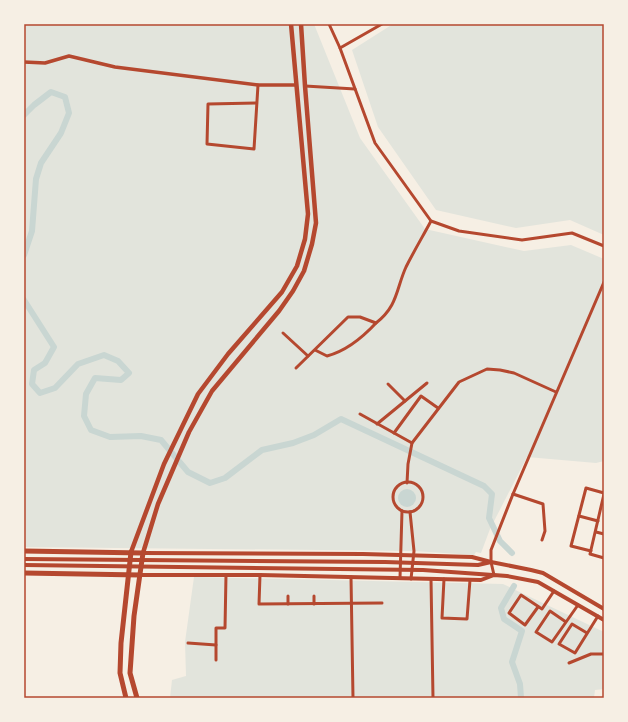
<svg xmlns="http://www.w3.org/2000/svg" width="628" height="722" font-family="'Public Sans',sans-serif">
<rect width="100%" height="100%" fill="#f6efe4"/>
<!-- green -->
<g fill="#e2e4dc">
<polygon points="24,24 314,24 360,138 425,229 524,251 571,245 604,259 604,461 596,463 527,457 490,529 481,553 476,552 474,555 414,551 24,547"/>
<polygon points="393,24 604,24 604,235 570,220 516,228 436,210 378,127 352,50"/>
<polygon points="194,577 503,584 604,632 604,689 595,690 594,698 170,698 172,680 186,676 185,642"/>
</g>
<!-- water -->
<circle fill="#c9d6d2" cx="407" cy="498" r="9"/>
<g fill="none" stroke-linecap="round" stroke-linejoin="round">
<!-- canal -->
<g stroke="#c9d6d2" stroke-width="6">
<polyline points="24,115 34,105 51,92 65,97 69,113 61,133 41,163 36,179 32,231 24,255"/>
<polyline points="24,300 54,347 45,363 34,370 32,384 40,393 55,388 78,364 104,355 118,361 129,373 121,380 95,378 86,394 84,416 91,430 110,437 141,436 161,440 188,472 210,483 225,478 262,450 293,443 314,435 341,419 484,486 492,494 489,518 500,541 512,553"/>
<polyline points="514,586 501,608 504,619 522,631 512,662 520,684 521,698"/>
</g>
<!-- minor -->
<g stroke="#b5482f" stroke-width="3">
<polyline points="329,24 340,48 375,143 431,221 459,231 522,240 572,233 604,246"/>
<polyline points="340,48 382,24"/>
<polyline points="305,86 355,89"/>
<polyline points="257,103 208,104 207,144 254,149 258,85"/>
<path d="M376,323C398,306 396,289 406,267C414,251 423,236 431,221"/>
<polyline points="283,333 308,356"/>
<path d="M296,368L348,317H360L376,323C363,337 346,351 327,356L315,350"/>
<polyline points="388,384 405,401"/>
<polyline points="360,414 412,443"/>
<polyline points="377,424 427,383"/>
<polyline points="394,433 421,396 438,408"/>
<circle cx="408" cy="497" r="15"/>
<polyline points="407,483 408,464 412,443 459,382 487,369 500,370 514,373 556,392"/>
<polyline points="513,494 543,504 545,531 542,540"/>
<polyline points="604,494 590,554 604,558"/>
<polyline points="410,512 414,551 411,579"/>
<polyline points="579,516 598,521"/>
<polyline points="596,532 604,534"/>
<polyline points="591,551 571,546 586,488 604,493"/>
<polyline points="260,575 259,604 382,603"/>
<polyline points="494,575 491,562 491,550 513,494 604,282"/>
<polyline points="351,577 353,698"/>
<polyline points="400,578 402,511"/>
<polyline points="431,579 433,698"/>
<polyline points="444,579 442,618 467,619 470,580"/>
<polyline points="288,596 288,604"/>
<polyline points="314,596 314,604"/>
<polyline points="538,607 525,625 509,613 521,595 542,609 554,591"/>
<polyline points="566,622 550,611 536,632 552,642 578,605"/>
<polyline points="587,633 572,624 559,644 575,653 598,616"/>
<polyline points="188,643 216,645"/>
<polyline points="216,660 216,628 225,628 226,575"/>
<polyline points="569,663 591,654 604,654"/>
</g>
<!-- tertiary -->
<polyline stroke="#b5482f" stroke-width="3.5" points="24,62 45,63 69,56 115,67 258,85 296,85"/>
<!-- secondary -->
<g stroke="#b5482f" stroke-width="4">
<polyline points="143,553 363,554 472,557 491,562 531,570 543,573 604,609"/>
<polyline points="24,559 385,562 478,565 491,562"/>
<polyline points="24,565 423,570 493,575"/>
<polyline points="140,575 260,575 481,580 494,575 507,576 538,582 604,620"/>
</g>
<!-- primary -->
<g stroke="#b5482f" stroke-width="4.5">
<polyline points="131,552 164,464 198,394 228,354 282,292 297,266 305,239 308,214 291,24"/>
<polyline points="143,553 158,504 189,432 212,391 279,311 293,291 304,271 312,244 316,223 305,86 301,24"/>
</g>
<!-- trunk -->
<g stroke="#b5482f" stroke-width="5">
<polyline points="24,551 143,553 134,616 130,673 137,698"/>
<polyline points="24,573 140,575"/>
<polyline points="126,698 120,673 121,643 131,552"/>
</g>
</g>
<!-- border -->
<rect width="628" height="722" fill="none" stroke="#f6efe4" stroke-width="50"/>
<rect x="25" y="25" width="578" height="672" fill="none" stroke="#b5482f" stroke-width="1.5"/>
</svg>
